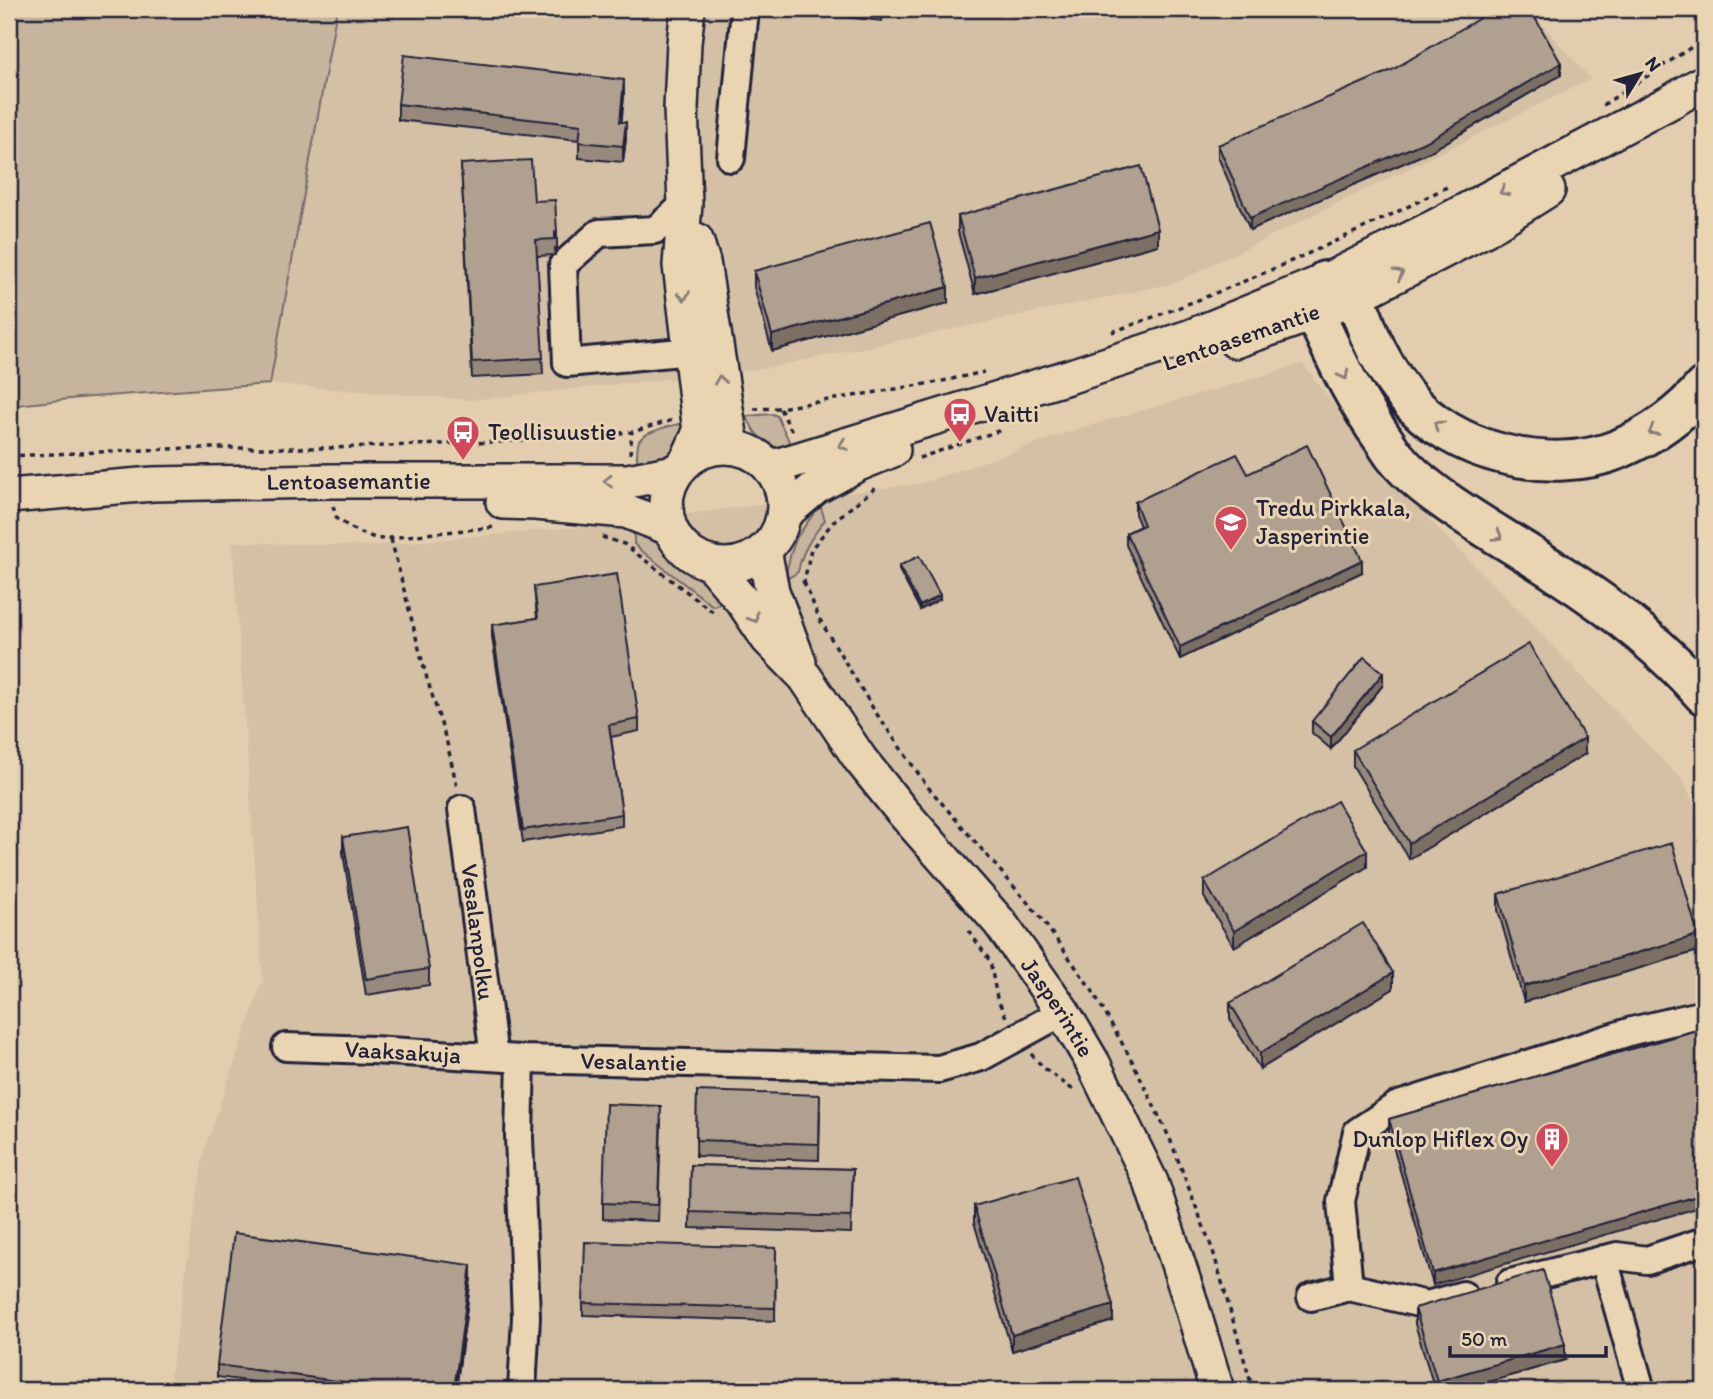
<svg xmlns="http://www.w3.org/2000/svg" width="1713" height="1399" font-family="Itim,sans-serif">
<rect width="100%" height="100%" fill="#e2ceae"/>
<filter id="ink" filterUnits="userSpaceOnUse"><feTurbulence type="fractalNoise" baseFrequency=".0143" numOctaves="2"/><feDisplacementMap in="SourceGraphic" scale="14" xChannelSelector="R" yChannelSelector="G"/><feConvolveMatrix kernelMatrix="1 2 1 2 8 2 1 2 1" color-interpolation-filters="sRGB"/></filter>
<g filter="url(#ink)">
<!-- built -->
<g fill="#d3c0a5">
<polygon points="337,9 1528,9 1591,79 1175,283 762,369 470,400 270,384"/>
<polygon points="1303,364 1391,481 1493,584 1684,782 1704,828 1704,1390 168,1390 204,1151 263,980 232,542 368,546 613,524 922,483 1081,428"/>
</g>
<!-- green -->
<g fill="#c6b49d" stroke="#746b6c" stroke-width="2">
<polygon points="9,9 337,9 270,384 79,398 9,406"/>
<path d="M773,414L777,416L792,447C787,447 780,448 774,447C761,443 751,428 747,416Z"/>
<path d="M687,423L686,439L671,458L637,469C637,461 636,448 639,441C644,431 677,424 687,423Z"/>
<path d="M821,508L825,520C812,537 802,550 798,572L787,579L785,577L791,553L797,537L817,509Z"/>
<polygon points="634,525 653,534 666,554 681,568 720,593 727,601 713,606 639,549 634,544"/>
</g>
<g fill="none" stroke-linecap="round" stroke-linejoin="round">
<defs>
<g id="minor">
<polyline points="731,158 745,9"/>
<polyline points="685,204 655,230 599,233 563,265 567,363 691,351"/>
<path id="s1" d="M462,809L494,1057"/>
<path id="s2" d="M286,1047L372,1050L521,1059L939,1069L981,1057L1063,1012"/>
<polyline points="521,1059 519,1137 526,1317 522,1390"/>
<polyline points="1604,1259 1641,1390"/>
<polyline points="1510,1283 1617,1256 1647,1260 1704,1241"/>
<polyline points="1349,1287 1341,1201 1357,1132 1396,1106 1632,1031 1704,1014"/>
<polyline points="1311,1297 1349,1287 1427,1305 1463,1295"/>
</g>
<g id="major">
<polyline points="688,9 684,43 681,108 685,204 680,265 700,432 688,458"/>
<polyline points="696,240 703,262 732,447"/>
<polyline points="1235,341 1315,313 1354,297 1486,229 1548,190"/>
<circle cx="725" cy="506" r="59"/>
<polyline points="770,468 1071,376 1189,337 1325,281 1434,227 1672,101 1704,82"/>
<path id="s3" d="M9,496L153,484L329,481H628L675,472"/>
<polyline points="503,502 535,503 626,511 669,528"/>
<polyline points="784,514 816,487 856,465 893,450"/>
<polyline points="764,550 772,591 799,662"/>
<path id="s4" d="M711,564L743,602L768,639L805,677L860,759L901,810L1000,923L1063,1012L1093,1063L1151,1182L1189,1297L1217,1390"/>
</g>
<path id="highway" d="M1704,387C1681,414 1652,435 1619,449C1551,477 1451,453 1405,395C1391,377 1379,357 1370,336C1366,327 1359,303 1353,297C1348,291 1332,285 1325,281L1315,313C1334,357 1355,400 1383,439C1388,446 1392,454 1398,460C1413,478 1432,492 1451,505C1486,529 1523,550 1558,573C1611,607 1663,648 1704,695"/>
</defs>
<!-- minor casing -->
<use href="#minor" stroke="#22223b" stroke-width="32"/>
<!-- major casing -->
<use href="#major" stroke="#22223b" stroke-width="38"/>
<!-- highway casing -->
<use href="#highway" stroke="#22223b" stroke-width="44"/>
<!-- path -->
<g stroke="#22223b" stroke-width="3.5" stroke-dasharray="5 5" stroke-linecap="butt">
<polyline points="1603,105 1704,39"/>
<path d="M1112,332C1229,291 1341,241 1451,185"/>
<polyline points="754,409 780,408 938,382 984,372"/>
<polyline points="780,409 793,433"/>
<polyline points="630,454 632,432"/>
<polyline points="9,456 191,448 330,448 498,442 632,432 673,420"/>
<polyline points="919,458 1004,429"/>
<polyline points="333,506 337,519 358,532 378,539 495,527"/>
<polyline points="602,537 624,544 717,615"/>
<polyline points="391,539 425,672 447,743 457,787"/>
<polyline points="804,582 820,620 874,710 927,786 1041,918 1092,990 1131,1059 1170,1139 1213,1251 1253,1390"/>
<polyline points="802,583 804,582 811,549 835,520 878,486"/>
<polyline points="969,931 990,961 997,998 1007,1019"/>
<polyline points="1031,1054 1044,1068 1076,1092"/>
</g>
<!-- minor -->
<use href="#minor" stroke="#ead5b3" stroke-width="26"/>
<!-- major -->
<use href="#major" stroke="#ead5b3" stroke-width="33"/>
<!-- highway -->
<use href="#highway" stroke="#ead5b3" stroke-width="38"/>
</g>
<!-- wall -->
<g fill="#978a7c" stroke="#22223b" stroke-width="2">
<polygon points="827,9 883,9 882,21 827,15"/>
<polygon points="1561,75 1429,152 1250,230 1218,157 1218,145"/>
<polygon points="624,96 621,122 626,138 623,162 579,158 579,140 398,120 398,104"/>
<polygon points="461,164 557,232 557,248 555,248 555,255 537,256 543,374 472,378"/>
<polygon points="958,216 1158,245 975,294 958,232"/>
<polygon points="754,271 948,303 772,351 754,287"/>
<polygon points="1248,474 1362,572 1180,659 1126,545 1126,533 1140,526 1135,514 1135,502"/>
<polygon points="899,566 940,599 920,610 899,570"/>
<polygon points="534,587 639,719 639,731 611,737 622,814 622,826 523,842 492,637 492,625 537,618"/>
<polygon points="1383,685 1331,749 1312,733 1312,721"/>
<polygon points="1353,750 1585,754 1409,859 1353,766"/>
<polygon points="343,837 429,969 429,985 366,995 343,853"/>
<polygon points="1367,867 1234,947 1204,897 1204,881"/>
<polygon points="1498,894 1698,951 1524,1002 1498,910"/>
<polygon points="1393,989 1260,1069 1230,1019 1230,1003"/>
<polygon points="1704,1028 1433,1285 1389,1132 1389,1119"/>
<polygon points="697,1091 820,1111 819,1160 696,1156"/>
<polygon points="661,1122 658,1221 603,1219 603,1203"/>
<polygon points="691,1165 853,1169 851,1233 690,1228"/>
<polygon points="974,1206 1113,1321 1012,1351 974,1222"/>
<polygon points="776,1248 775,1321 583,1315 583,1303"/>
<polygon points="471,1277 456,1390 313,1390 217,1377 217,1365"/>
<polygon points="1415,1308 1565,1360 1461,1390 1435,1390 1415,1324"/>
</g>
<!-- shaded-wall -->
<g fill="#7b7065" stroke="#22223b" stroke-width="2">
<polygon points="1561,63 1561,75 1429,152 1250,230 1250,218"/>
<polygon points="624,80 624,96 620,138 620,122"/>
<polygon points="626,122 626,138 623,162 623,146"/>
<polygon points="1158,229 1158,245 975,294 975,278"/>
<polygon points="948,287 948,303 772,351 772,335"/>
<polygon points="1362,560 1362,572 1180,659 1180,647"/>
<polygon points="940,595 940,599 920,610 920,606"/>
<polygon points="1383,673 1383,685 1331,749 1331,737"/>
<polygon points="1585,738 1585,754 1409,859 1409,843"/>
<polygon points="1367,851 1367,867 1234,947 1234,931"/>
<polygon points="1698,935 1698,951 1524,1002 1524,986"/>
<polygon points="1393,973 1393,989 1260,1069 1260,1053"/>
<polygon points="1704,1194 1704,1206 1433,1285 1433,1273"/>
<polygon points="471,1265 471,1277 456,1390 454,1390"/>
<polygon points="1113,1305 1113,1321 1012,1351 1012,1335"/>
<polygon points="1565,1344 1565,1360 1461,1390 1437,1390 1437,1381"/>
</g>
<!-- building -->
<g fill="#b0a090" stroke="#22223b" stroke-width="2">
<polygon points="1495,9 1530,9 1561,63 1429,140 1250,218 1218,145 1392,70"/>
<polygon points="404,55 624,80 620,122 626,122 623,146 579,142 581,125 398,104"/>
<polygon points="531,160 534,201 555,200 557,232 555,232 555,239 536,240 543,358 472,362 461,164"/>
<polygon points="1141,166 1158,229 975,278 958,216"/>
<polygon points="930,223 948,287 772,335 754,271"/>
<polygon points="1307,445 1362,560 1180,647 1126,533 1144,525 1135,502 1237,454 1248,474"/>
<polygon points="919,556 940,595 920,606 899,566"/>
<polygon points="617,574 639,719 609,725 622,814 523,830 492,625 538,618 534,587"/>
<polygon points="1529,644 1585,738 1409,843 1353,750"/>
<polygon points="1364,657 1383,673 1331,737 1312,721"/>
<polygon points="1337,801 1367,851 1234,931 1204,881"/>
<polygon points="407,827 429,969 366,979 343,837"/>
<polygon points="1672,843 1698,935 1524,986 1498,894"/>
<polygon points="1363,923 1393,973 1260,1053 1230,1003"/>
<polygon points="1704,1028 1704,1194 1433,1273 1389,1119"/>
<polygon points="697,1091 820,1095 819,1144 696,1140"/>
<polygon points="606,1104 661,1106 658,1205 603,1203"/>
<polygon points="691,1165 853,1169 851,1217 690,1212"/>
<polygon points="1075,1177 1113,1305 1012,1335 974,1206"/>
<polygon points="234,1233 471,1265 454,1390 404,1390 217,1365"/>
<polygon points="585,1242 776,1248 775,1308 583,1303"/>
<polygon points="1543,1270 1565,1344 1437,1381 1415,1308"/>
</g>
<!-- one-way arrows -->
<defs><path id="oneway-chevron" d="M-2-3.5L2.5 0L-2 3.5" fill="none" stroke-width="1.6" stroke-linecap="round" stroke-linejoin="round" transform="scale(1.75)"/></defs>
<g stroke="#867c77">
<use href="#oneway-chevron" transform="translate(1504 191) rotate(152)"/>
<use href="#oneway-chevron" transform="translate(1399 274) rotate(-27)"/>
<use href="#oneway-chevron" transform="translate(684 296) rotate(83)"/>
<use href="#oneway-chevron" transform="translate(1344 375) rotate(62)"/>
<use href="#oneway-chevron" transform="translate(720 380) rotate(-98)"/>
<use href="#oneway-chevron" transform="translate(1438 425) rotate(-143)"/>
<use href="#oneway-chevron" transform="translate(1653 431) rotate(149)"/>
<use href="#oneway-chevron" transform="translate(843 445) rotate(162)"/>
<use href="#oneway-chevron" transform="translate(608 481) rotate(180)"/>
<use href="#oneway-chevron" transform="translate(1498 536) rotate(31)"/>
<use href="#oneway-chevron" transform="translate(754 618) rotate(56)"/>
</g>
</g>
<!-- icons -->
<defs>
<symbol id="bus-pin" viewBox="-11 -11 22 30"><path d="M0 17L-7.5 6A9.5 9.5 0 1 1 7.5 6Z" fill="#d1495b" stroke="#ead5b3"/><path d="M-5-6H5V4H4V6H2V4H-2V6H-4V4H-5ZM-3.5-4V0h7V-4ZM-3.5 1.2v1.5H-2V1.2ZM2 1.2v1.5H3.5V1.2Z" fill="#fff"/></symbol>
<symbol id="school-pin" viewBox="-11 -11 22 30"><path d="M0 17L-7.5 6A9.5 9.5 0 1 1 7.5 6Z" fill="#d1495b" stroke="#ead5b3"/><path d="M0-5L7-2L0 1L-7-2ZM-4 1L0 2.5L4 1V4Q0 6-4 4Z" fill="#fff"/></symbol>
<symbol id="building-pin" viewBox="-11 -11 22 30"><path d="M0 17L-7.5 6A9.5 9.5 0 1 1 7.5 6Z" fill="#d1495b" stroke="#ead5b3"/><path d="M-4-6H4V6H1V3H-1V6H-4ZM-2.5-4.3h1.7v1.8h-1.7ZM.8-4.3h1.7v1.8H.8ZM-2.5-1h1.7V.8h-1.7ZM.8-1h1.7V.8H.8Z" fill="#fff"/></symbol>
</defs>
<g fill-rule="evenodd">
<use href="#bus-pin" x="941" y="395" width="38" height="52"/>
<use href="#bus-pin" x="444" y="413" width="38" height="52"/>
<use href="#school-pin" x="1212" y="503" width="38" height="52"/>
<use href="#building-pin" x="1533" y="1120" width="38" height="52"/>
</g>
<g text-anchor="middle" stroke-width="6" stroke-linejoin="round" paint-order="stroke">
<!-- street labels -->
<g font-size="24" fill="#22223b" stroke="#ead5b3">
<text transform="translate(1241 337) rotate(-19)" y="8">Lentoasemantie</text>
<text dy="8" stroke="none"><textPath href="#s3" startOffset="340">Lentoasemantie</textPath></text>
<text dy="8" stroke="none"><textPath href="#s1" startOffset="124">Vesalanpolku</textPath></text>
<text dy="8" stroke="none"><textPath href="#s4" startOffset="564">Jasperintie</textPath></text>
<text dy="8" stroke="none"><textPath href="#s2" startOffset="117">Vaaksakuja</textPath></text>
<text dy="8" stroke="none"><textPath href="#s2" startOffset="348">Vesalantie</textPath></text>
</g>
<!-- poi labels -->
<g font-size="24" fill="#22223b" stroke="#ead5b3" text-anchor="start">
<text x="984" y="422">Vaitti</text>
<text x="488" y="440">Teollisuustie</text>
<text x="1256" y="516">Tredu Pirkkala,<tspan x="1256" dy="28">Jasperintie</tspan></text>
<text x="1528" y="1147" text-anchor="end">Dunlop Hiflex Oy</text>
</g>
</g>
<!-- margin -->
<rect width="1713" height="1399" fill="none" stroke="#ead5b3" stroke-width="35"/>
<rect x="18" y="18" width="1678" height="1364" fill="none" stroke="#22223b" stroke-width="2.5" filter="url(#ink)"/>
<!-- north arrow -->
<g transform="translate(1640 74) rotate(53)" stroke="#ead5b3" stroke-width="5" paint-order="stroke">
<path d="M0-5L12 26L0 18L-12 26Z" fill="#22223b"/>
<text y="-10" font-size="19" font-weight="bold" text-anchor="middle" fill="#22223b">N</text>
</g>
<!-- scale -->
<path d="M1450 1346v10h156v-10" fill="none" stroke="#22223b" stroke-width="3.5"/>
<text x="1461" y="1346" font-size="21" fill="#22223b" stroke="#ead5b3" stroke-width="5" paint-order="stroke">50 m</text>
</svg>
